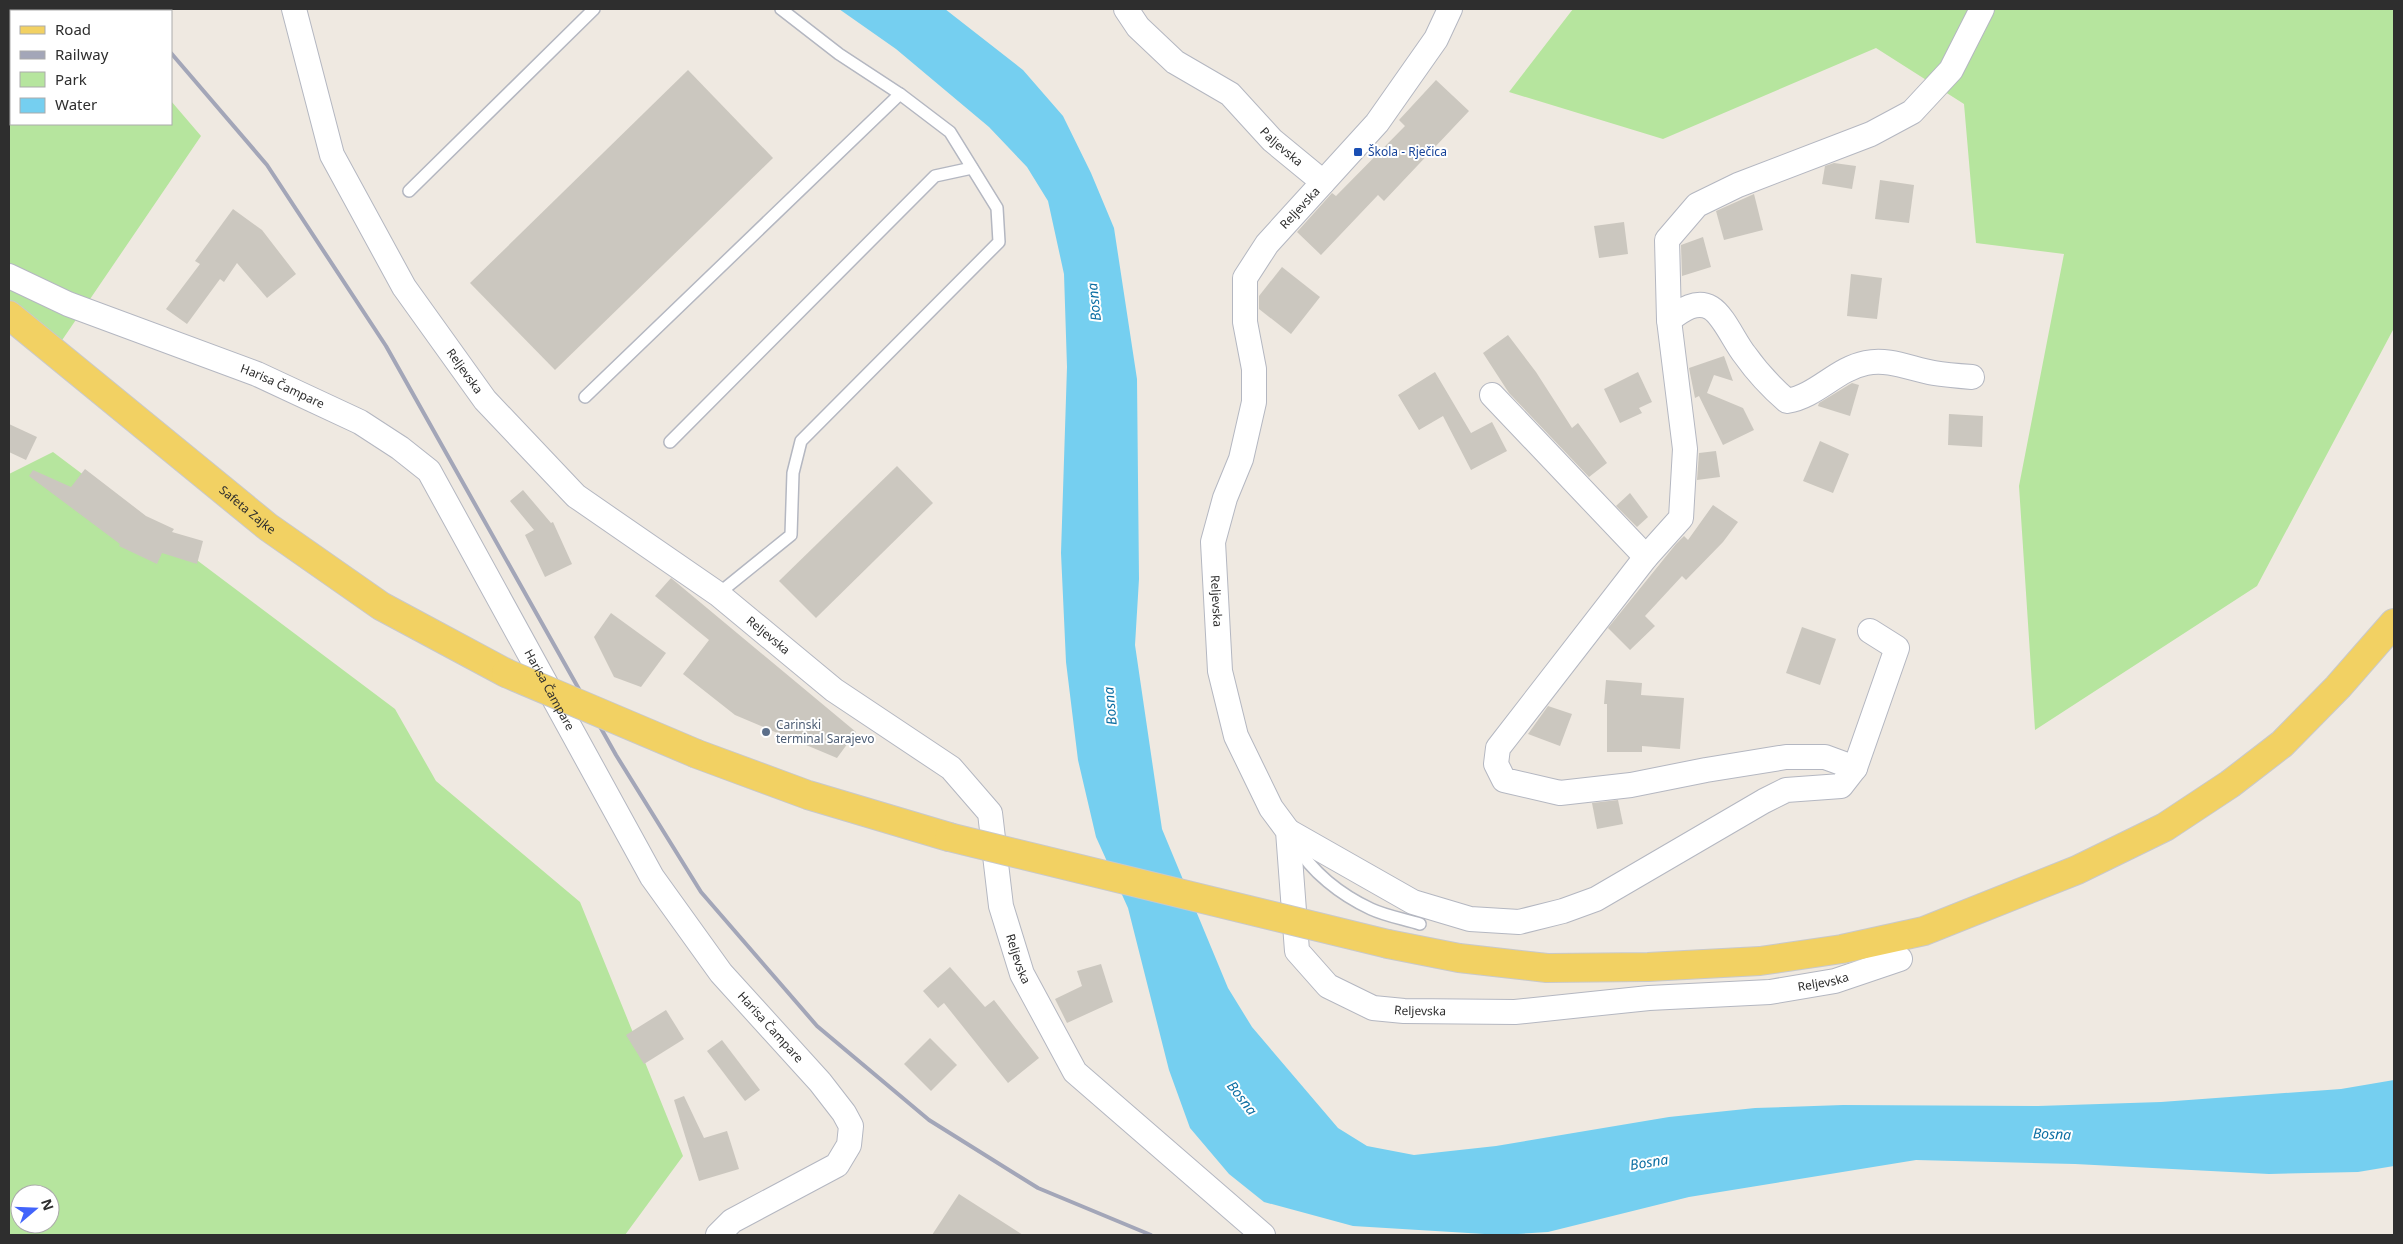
<svg xmlns="http://www.w3.org/2000/svg" width="2403" height="1244" font-family="'Noto Sans',sans-serif">
<rect width="100%" height="100%" fill="#efe9e1"/>
<!-- green -->
<g fill="#b6e59e" fill-rule="evenodd">
<polygon points="9,9 86,9 89,11 11,11 11,124 171,124 171,101 201,136 54,352 9,315"/>
<polygon points="1573,9 2394,9 2394,328 2257,586 2035,730 2019,486 2064,254 1976,243 1964,104 1876,48 1663,139 1509,92"/>
<path d="M53,452L395,709L436,781L580,902L683,1156L625,1235H9V474ZM20,1194H50V1224H20Z"/>
</g>
<!-- water -->
<polygon fill="#75cff0" points="839,9 945,9 1023,70 1063,116 1091,173 1114,228 1137,379 1139,579 1135,645 1162,829 1228,988 1252,1027 1338,1128 1367,1146 1414,1155 1496,1146 1669,1117 1755,1108 1843,1105 2038,1106 2161,1102 2341,1089 2394,1080 2394,1166 2358,1172 2269,1174 2075,1164 1916,1160 1689,1197 1548,1232 1501,1235 1353,1226 1264,1202 1229,1174 1190,1128 1169,1070 1128,908 1096,837 1078,760 1066,662 1061,553 1067,367 1064,274 1048,201 1027,167 989,127 896,49"/>
<!-- building -->
<g fill="#cbc7bf">
<polygon points="688,70 773,158 555,370 470,283"/>
<polygon points="1436,80 1469,111 1384,201 1378,195 1321,255 1297,232 1332,193 1336,196 1405,126 1399,120"/>
<polygon points="1834,163 1856,166 1852,189 1822,184 1825,166"/>
<polygon points="1880,180 1914,185 1909,223 1875,219"/>
<polygon points="1754,194 1763,230 1724,240 1716,211"/>
<polygon points="233,209 262,230 296,274 267,298 237,263 224,282 220,279 187,324 166,309 200,264 195,261"/>
<polygon points="1624,222 1628,254 1599,258 1594,226"/>
<polygon points="1703,237 1711,267 1682,276 1681,245"/>
<polygon points="1282,267 1320,297 1291,334 1259,309 1259,296"/>
<polygon points="1851,274 1882,278 1877,319 1847,316"/>
<polygon points="1508,335 1536,372 1572,428 1578,423 1607,463 1589,477 1509,393 1483,353"/>
<polygon points="1724,356 1733,381 1714,375 1707,393 1743,408 1754,430 1723,445 1699,396 1695,398 1689,368"/>
<polygon points="1435,372 1471,433 1492,422 1507,451 1471,470 1443,416 1419,430 1398,395"/>
<polygon points="1638,372 1652,402 1639,408 1642,413 1620,423 1604,389"/>
<polygon points="1852,383 1859,385 1850,416 1818,406 1819,403"/>
<polygon points="1949,414 1983,416 1982,447 1948,445"/>
<polygon points="9,424 37,437 26,460 9,452"/>
<polygon points="1820,441 1849,454 1833,493 1803,481"/>
<polygon points="1716,451 1720,477 1697,480 1699,453"/>
<polygon points="897,466 933,503 816,618 779,581"/>
<polygon points="85,469 146,516 174,529 172,532 203,541 197,564 162,553 157,564 119,546 120,544 29,476 33,470 71,487"/>
<polygon points="523,490 551,523 553,522 572,564 545,577 525,535 534,530 510,501"/>
<polygon points="1630,493 1648,517 1637,527 1616,506"/>
<polygon points="1713,505 1738,522 1723,542 1686,580 1682,576 1645,616 1655,626 1630,650 1608,628 1676,544 1684,536 1688,540"/>
<polygon points="671,578 856,732 837,758 735,715 683,674 709,640 655,596"/>
<polygon points="611,613 666,653 641,687 614,677 594,637"/>
<polygon points="1802,627 1836,639 1820,685 1786,673"/>
<polygon points="1606,680 1642,683 1641,695 1684,698 1680,749 1642,746 1642,752 1607,752 1607,704 1604,704"/>
<polygon points="1548,706 1572,714 1560,746 1528,734"/>
<polygon points="1618,800 1623,824 1597,829 1592,803"/>
<polygon points="1101,964 1113,1002 1067,1023 1055,999 1082,986 1077,971"/>
<polygon points="950,967 985,1007 994,1000 1039,1058 1008,1083 944,1003 938,1008 923,991"/>
<polygon points="666,1010 684,1039 644,1064 626,1035"/>
<polygon points="930,1038 957,1065 931,1091 904,1064"/>
<polygon points="722,1040 760,1090 745,1101 707,1051"/>
<polygon points="684,1096 704,1138 727,1131 739,1169 699,1181 674,1100"/>
<polygon points="959,1194 1023,1235 932,1235"/>
</g>
<g fill="none" stroke-linecap="round" stroke-linejoin="round">
<defs>
<g id="lane">
<polyline points="409,191 594,9"/>
<polyline points="585,397 900,94"/>
<polyline points="670,442 935,176 972,168"/>
<polyline points="718,594 791,535 793,473 801,441 999,242 997,208 950,132 900,94 839,54 781,9"/>
<path d="M1295,843C1311,872 1341,895 1371,909C1386,916 1404,919 1420,924"/>
</g>
<g id="street">
<path id="s1" d="M294,9L332,155L404,287L485,400L576,496L718,594L834,690L951,768L990,813L1001,906L1022,974L1075,1072L1263,1235"/>
<path id="s2" d="M1126,9L1138,27L1175,62L1230,94L1272,140L1323,182"/>
<path id="s3" d="M1450,9L1436,39L1377,123L1267,244L1245,278V322L1254,369V402L1241,459L1225,498L1213,542L1220,671L1236,736L1271,808L1288,831L1297,951L1328,986L1373,1008L1404,1011L1515,1012L1649,998L1770,992L1835,981L1900,959"/>
<path id="s4" d="M9,276L68,304L257,374L360,422L400,448L429,471L652,877L721,973L820,1082L844,1113L851,1126L849,1145L837,1165L732,1221L718,1235"/>
<path d="M1669,320C1681,311 1696,299 1711,308C1724,316 1735,343 1745,355C1757,372 1771,387 1787,401C1817,396 1836,369 1866,363C1889,358 1911,369 1934,373C1946,375 1959,376 1972,377"/>
<polyline points="1492,395 1646,557"/>
<polyline points="1855,768 1825,757 1786,757 1706,770 1631,785 1560,793 1504,780 1496,764 1498,748 1646,557 1681,518 1685,449 1669,320 1667,240 1697,205 1738,185 1871,134 1912,112 1951,70 1982,9"/>
<polyline points="1288,831 1413,902 1470,919 1519,922 1563,911 1596,899 1764,801 1786,790 1841,786 1855,768 1897,648 1870,631"/>
</g>
<g id="primary">
<path id="s5" d="M9,315L268,527L381,606L506,673"/>
<polyline points="697,754 808,795 949,837"/>
<polyline points="1388,944 1459,958 1547,968 1648,967 1760,961 1842,949 1924,931 2077,870 2165,827 2230,784 2282,744 2338,687 2394,623"/>
</g>
</defs>
<!-- lane casing -->
<use href="#lane" stroke="#b4b7c1" stroke-width="14"/>
<!-- street casing -->
<use href="#street" stroke="#b4b7c1" stroke-width="26"/>
<!-- primary casing -->
<use href="#primary" stroke="#c9c9c9" stroke-width="30"/>
<!-- lane -->
<use href="#lane" stroke="#fff" stroke-width="11"/>
<!-- street -->
<use href="#street" stroke="#fff" stroke-width="24"/>
<!-- primary -->
<use href="#primary" stroke="#f2d163" stroke-width="28"/>
<!-- rail -->
<g stroke="#a3a6b8" stroke-width="4">
<polyline points="133,9 135,11"/>
<polyline points="171,53 267,165 386,346 616,755 701,892 817,1026 929,1120 1038,1188 1151,1235"/>
</g>
<defs>
<g id="primary-bridge">
<polyline points="506,673 697,754"/>
<polyline points="949,837 1388,944"/>
</g>
</defs>
<!-- primary-bridge casing -->
<use href="#primary-bridge" stroke="#c9c9c9" stroke-width="30" stroke-linecap="butt"/>
<!-- primary-bridge -->
<use href="#primary-bridge" stroke="#f2d163" stroke-width="28"/>
</g>
<!-- markers -->
<rect fill="#1a4fb4" stroke="#fff" stroke-width="2" x="1353" y="147" width="10" height="10" rx="2.5"/>
<circle fill="#5c6f8a" stroke="#fff" stroke-width="2" cx="766" cy="732" r="5"/>
<g text-anchor="middle" stroke-width="4" stroke-linejoin="round" paint-order="stroke">
<!-- street labels -->
<g font-size="12" fill="#2e2e2e" stroke="#fff">
<text dy="4" stroke="none"><textPath href="#s2" startOffset="210">Paljevska</textPath></text>
<text transform="translate(1300 208) rotate(-47)" y="4">Reljevska</text>
<text dy="4" stroke="none"><textPath href="#s1" startOffset="405">Reljevska</textPath></text>
<text dy="4" stroke="none"><textPath href="#s4" startOffset="295">Harisa Čampare</textPath></text>
<text dy="4" stroke="none"><textPath href="#s5" startOffset="308">Safeta Zajke</textPath></text>
<text dy="4" stroke="none"><textPath href="#s3" startOffset="670">Reljevska</textPath></text>
<text dy="4" stroke="none"><textPath href="#s1" startOffset="810">Reljevska</textPath></text>
<text dy="4" stroke="none"><textPath href="#s4" startOffset="715">Harisa Čampare</textPath></text>
<text dy="4" stroke="none"><textPath href="#s1" startOffset="1245">Reljevska</textPath></text>
<text dy="4" stroke="none"><textPath href="#s3" startOffset="1585">Reljevska</textPath></text>
<text dy="4" stroke="none"><textPath href="#s3" startOffset="1180">Reljevska</textPath></text>
<text dy="4" stroke="none"><textPath href="#s4" startOffset="1120">Harisa Čampare</textPath></text>
</g>
<!-- transit labels -->
<g font-size="12" fill="#164399" stroke="#fff" text-anchor="start">
<text x="1368" y="156">Škola - Rječica</text>
</g>
<!-- service labels -->
<g font-size="12" fill="#4e5e75" stroke="#fff" text-anchor="start">
<text x="776" y="729">Carinski<tspan x="776" dy="14">terminal Sarajevo</tspan></text>
</g>
<!-- water labels -->
<g font-size="14" font-style="italic" fill="#0d6fa3" stroke="#fff">
<text transform="translate(1094 302) rotate(-96)" y="5">Bosna</text>
<text transform="translate(1110 706) rotate(-95)" y="5">Bosna</text>
<text transform="translate(1242 1098) rotate(52)" y="5">Bosna</text>
<text transform="translate(2052 1134) rotate(2)" y="5">Bosna</text>
<text transform="translate(1649 1162) rotate(-9)" y="5">Bosna</text>
</g>
</g>
<!-- border -->
<rect width="2403" height="1244" fill="none" stroke="#2e2e2e" stroke-width="20"/>
<!-- legend -->
<rect x="10" y="10" width="162" height="115" fill="#ffffff" stroke="#ababab"/>
<rect x="20" y="26" width="25" height="8" fill="#f2d163" stroke="#ababab"/>
<text x="55" y="35" font-size="15" fill="#2e2e2e">Road</text>
<rect x="20" y="51" width="25" height="8" fill="#a3a6b8" stroke="#ababab"/>
<text x="55" y="60" font-size="15" fill="#2e2e2e">Railway</text>
<rect x="20" y="72" width="25" height="15" fill="#b6e59e" stroke="#ababab"/>
<text x="55" y="85" font-size="15" fill="#2e2e2e">Park</text>
<rect x="20" y="98" width="25" height="15" fill="#75cff0" stroke="#ababab"/>
<text x="55" y="110" font-size="15" fill="#2e2e2e">Water</text>
<!-- north arrow -->
<g transform="translate(35 1209) rotate(71)"><circle r="24" fill="#ffffff" stroke="#ababab"/>
<path d="M0-4L9 19L0 12L-9 19Z" fill="#4264fb"/>
<text y="-8" font-size="14" font-weight="bold" text-anchor="middle" fill="#2e2e2e">N</text>
</g>
</svg>
